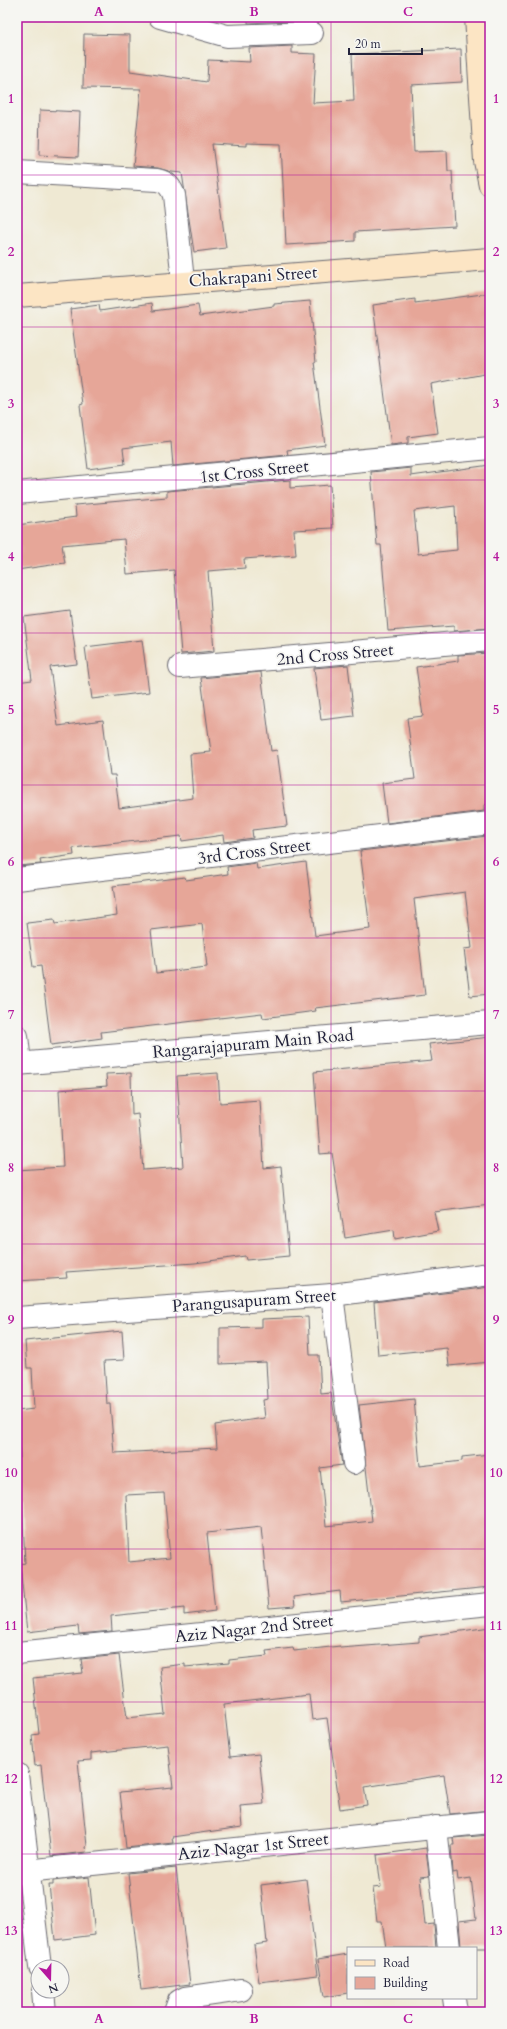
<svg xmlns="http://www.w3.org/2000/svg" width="507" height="2029" font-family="Cardo,serif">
<rect width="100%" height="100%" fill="#f6f6f2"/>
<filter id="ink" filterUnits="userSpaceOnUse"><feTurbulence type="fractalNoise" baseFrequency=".025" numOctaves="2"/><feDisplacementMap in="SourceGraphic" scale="8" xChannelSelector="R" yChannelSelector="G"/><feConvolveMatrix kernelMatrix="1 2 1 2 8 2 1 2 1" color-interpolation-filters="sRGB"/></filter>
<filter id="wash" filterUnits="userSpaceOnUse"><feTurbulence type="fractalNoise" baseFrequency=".012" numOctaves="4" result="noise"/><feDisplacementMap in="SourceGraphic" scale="16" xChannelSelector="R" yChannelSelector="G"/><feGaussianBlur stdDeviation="0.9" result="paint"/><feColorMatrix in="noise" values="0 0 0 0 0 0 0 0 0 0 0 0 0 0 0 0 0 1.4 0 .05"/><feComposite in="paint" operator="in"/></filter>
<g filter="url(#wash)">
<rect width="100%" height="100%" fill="#efe9d3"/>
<g id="blocks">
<!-- building -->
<g fill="#e6a698" fill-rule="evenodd">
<polygon points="248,17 290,17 290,21 248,23"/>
<polygon points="84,34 130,35 130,71 207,82 208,60 250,62 249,48 292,46 292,53 316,54 313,103 354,101 352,54 461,49 462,82 411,85 414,152 447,151 448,171 452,171 455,226 355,232 355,241 286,245 281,144 246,143 246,146 212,144 226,248 194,252 182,173 172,172 158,168 133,166 141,89 83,88"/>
<polygon points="40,110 80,112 78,157 39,155"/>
<polygon points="490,293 490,373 431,384 438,433 408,437 408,443 391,445 373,305 415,299 415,303"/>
<polygon points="310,301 316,362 314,362 325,445 287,450 288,455 173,466 171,442 123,448 125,464 88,469 80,405 83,404 70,309 99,305 100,311 152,303 153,311 198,305 200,316 274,306 274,304"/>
<path d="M490,465V628L454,631V626L388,631L381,545H377L371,472L411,468V476ZM455,506L457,550L418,554L414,511Z"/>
<polygon points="290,480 290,488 330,485 333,528 294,530 296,555 244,559 245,568 208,571 214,651 181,654 174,570 127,574 124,539 62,545 65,563 17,570 17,525 76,517 75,505 167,497 167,491"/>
<polygon points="70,611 77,664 50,667 58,726 103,720 110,775 115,775 119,808 193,798 190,754 211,752 201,678 261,672 271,751 277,750 287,826 252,830 253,838 224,842 223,835 182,841 181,836 73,848 74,855 40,860 41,864 17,866 17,682 32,680 24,617"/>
<polygon points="142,640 149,692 92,699 85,647"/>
<polygon points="490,653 490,804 484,805 484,811 387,823 382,783 415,779 407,718 423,716 416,667 458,661 458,655"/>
<polygon points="348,665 354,716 321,720 314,668"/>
<path d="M488,836L490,854V994L470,996L464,949L472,948L465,892L414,899L425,995L315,1008L316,1011L263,1018L262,1013L101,1032L102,1038L51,1045L41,966L33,967L27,923L54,920L55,924L117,915L113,886L185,877L186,880L228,874L227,867L256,863L257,869L306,862L315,936L370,929L360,851ZM202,924L207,967L156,973L151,930Z"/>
<polygon points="490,1037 490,1081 487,1082 490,1106 490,1205 434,1212 438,1231 395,1239 394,1230 345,1238 332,1153 320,1154 314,1072 432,1061 429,1044"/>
<polygon points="131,1073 132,1115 138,1114 143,1170 183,1167 177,1076 218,1073 220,1103 260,1100 264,1168 281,1166 289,1256 246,1260 245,1256 195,1263 66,1272 67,1278 17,1281 17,1170 63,1167 59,1090 107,1086 106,1074"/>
<polygon points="490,1287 490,1338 487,1338 490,1362 449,1366 447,1348 378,1355 374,1302"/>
<path d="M308,1317L310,1355H319L321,1394L331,1393L342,1465L320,1468L326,1526L372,1521L359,1405L414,1399L420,1466L462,1461V1457L490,1454V1587L341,1602L340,1591L294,1597L295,1606L269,1608L261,1527L207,1533L215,1611L184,1615V1608L111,1616L112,1631L79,1634L78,1626L27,1632L20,1564L25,1563L22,1501H17V1459L20,1458L17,1411L34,1409L32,1368H27L25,1341L122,1331L124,1360L104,1361L107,1404H110L114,1453L217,1448L215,1425L265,1418L263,1400L268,1399L266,1362L220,1364V1328L262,1327V1319ZM164,1493L170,1558L129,1562L126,1495Z"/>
<polygon points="490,1627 490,1810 450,1814 444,1775 364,1787 367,1805 340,1809 327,1718 312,1720 309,1694 267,1699 224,1704 230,1757 259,1754 264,1804 240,1806 242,1827 172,1837 173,1843 126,1848 120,1792 173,1787 168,1745 91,1753 91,1760 78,1761 87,1846 85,1847 86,1852 51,1856 41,1765 35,1766 32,1735 39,1734 33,1678 83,1673 81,1659 119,1655 127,1718 165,1714 160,1667 185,1664 185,1667 229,1663 229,1660 267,1656 266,1651 293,1648 294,1651 340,1646 340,1648 419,1642 419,1637"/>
<polygon points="490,1835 490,1948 461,1948 459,1921 476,1919 471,1878 458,1880 457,1872 453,1873 451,1845 454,1845 453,1838"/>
<polygon points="426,1848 429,1876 420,1877 425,1925 434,1924 436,1948 386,1948 382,1921 377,1921 373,1888 381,1887 377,1855"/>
<polygon points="176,1868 190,1984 141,1990 128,1873"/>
<polygon points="89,1877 95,1935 55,1940 49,1885 53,1885 53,1881"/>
<polygon points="306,1879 318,1975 259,1982 254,1945 267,1943 261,1885"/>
<polygon points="348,1954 348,1993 324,1997 318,1959"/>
</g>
</g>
</g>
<g filter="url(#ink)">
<use href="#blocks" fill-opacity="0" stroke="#6a6870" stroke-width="1"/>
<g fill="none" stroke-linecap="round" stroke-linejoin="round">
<defs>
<g id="street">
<polyline points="160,17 227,36 312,33"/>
<path d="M17,172L157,180C167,182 170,186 174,195L183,281"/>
<polyline points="17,493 490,448"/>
<polyline points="180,667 490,640"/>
<polyline points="17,879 490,823"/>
<polyline points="17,1036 20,1063"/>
<polyline points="17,1064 490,1023"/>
<polyline points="332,1295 354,1463"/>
<polyline points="17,1318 332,1295 490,1274"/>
<polyline points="17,1653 490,1604"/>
<polyline points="17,1774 40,1967"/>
<polyline points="436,1827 449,1948"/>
<polyline points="17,1872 490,1822"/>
<polyline points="43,1991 45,2012"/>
<polyline points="454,1998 456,2012"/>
<polyline points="175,2012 179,2001 185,1998 241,1990"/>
</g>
<g id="secondary">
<polyline points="476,17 485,161 490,185"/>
<polyline points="17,296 490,259"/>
</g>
</defs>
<!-- street casing -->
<use href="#street" stroke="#6a6870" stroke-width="24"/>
<!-- secondary casing -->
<use href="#secondary" stroke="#6a6870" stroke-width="24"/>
<!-- street -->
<use href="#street" stroke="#fff" stroke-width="22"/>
<!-- secondary -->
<use href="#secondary" stroke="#fce5c4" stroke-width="22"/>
</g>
</g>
<!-- grid -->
<path fill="none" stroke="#b5179e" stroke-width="1" stroke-opacity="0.55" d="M176,17V2012M331,17V2012M17,175H490M17,327H490M17,480H490M17,633H490M17,785H490M17,938H490M17,1091H490M17,1244H490M17,1396H490M17,1549H490M17,1702H490M17,1854H490"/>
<g text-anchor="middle" stroke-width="3.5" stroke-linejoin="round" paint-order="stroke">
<!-- street labels -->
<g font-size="17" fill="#22223b" stroke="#f6f6f2">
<text transform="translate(253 276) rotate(-4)" y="6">Chakrapani Street</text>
<text transform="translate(254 471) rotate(-6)" y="6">1st Cross Street</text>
<text transform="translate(335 654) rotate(-5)" y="6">2nd Cross Street</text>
<text transform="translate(254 851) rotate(-7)" y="6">3rd Cross Street</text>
<text transform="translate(253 1043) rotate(-5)" y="6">Rangarajapuram Main Road</text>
<text transform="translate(254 1300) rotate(-4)" y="6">Parangusapuram Street</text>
<text transform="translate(254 1628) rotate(-6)" y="6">Aziz Nagar 2nd Street</text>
<text transform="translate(253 1846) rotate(-6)" y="6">Aziz Nagar 1st Street</text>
</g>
</g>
<!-- margin -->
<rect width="507" height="2029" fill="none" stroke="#f6f6f2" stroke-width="44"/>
<!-- legend -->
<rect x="347" y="1947" width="130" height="52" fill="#f6f6f2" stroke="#a1a1a9"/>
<rect x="355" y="1960" width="20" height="6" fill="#fce5c4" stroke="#a1a1a9"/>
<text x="383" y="1967" font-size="12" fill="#22223b">Road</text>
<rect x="355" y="1977" width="20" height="12" fill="#e6a698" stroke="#a1a1a9"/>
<text x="383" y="1987" font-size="12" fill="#22223b">Building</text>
<!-- north arrow -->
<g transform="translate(50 1979) rotate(160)"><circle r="19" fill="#f6f6f2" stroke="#a1a1a9"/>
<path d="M0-3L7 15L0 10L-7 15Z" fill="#b5179e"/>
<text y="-6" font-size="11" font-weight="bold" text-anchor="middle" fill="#22223b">N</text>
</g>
<!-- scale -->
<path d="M349 48v6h73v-6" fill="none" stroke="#22223b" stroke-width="2"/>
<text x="355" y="48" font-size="12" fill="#22223b" stroke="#f6f6f2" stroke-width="3" paint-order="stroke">20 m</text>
<rect x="22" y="22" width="463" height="1985" fill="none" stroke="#b5179e" stroke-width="1.5"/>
<g font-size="13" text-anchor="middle" font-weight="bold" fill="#b5179e">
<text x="99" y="16">A</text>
<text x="254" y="16">B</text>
<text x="408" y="16">C</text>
<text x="11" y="103">1</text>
<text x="496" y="103">1</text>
<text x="11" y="256">2</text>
<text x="496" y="256">2</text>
<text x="11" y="408">3</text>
<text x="496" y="408">3</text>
<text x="11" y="561">4</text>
<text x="496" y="561">4</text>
<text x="11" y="714">5</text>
<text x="496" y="714">5</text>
<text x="11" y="866">6</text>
<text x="496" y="866">6</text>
<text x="11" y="1019">7</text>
<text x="496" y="1019">7</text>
<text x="11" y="1172">8</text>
<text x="496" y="1172">8</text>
<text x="11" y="1324">9</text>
<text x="496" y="1324">9</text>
<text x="11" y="1477">10</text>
<text x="496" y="1477">10</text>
<text x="11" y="1630">11</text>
<text x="496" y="1630">11</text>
<text x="11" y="1783">12</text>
<text x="496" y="1783">12</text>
<text x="11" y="1935">13</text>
<text x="496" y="1935">13</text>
<text x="99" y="2023">A</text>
<text x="254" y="2023">B</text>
<text x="408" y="2023">C</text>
</g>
</svg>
